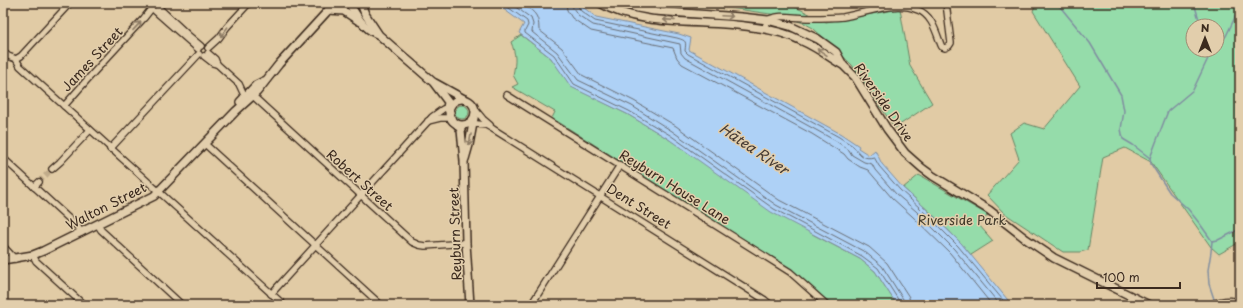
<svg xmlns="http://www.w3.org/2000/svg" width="1243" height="308" font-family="'Playpen Sans',sans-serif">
<rect width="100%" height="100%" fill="#e1cba5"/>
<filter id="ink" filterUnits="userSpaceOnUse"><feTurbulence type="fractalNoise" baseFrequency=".025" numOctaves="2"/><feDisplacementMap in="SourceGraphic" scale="8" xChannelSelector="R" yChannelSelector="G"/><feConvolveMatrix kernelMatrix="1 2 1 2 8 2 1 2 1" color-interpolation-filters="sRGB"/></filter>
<g filter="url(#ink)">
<!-- green -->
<g fill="#95dcaa" stroke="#688364" fill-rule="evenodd">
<polygon points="654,3 787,3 826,22 900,9 910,66 932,103 895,128 852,65 813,28 804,23 777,15 730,8 671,5"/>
<path d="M1036,3H1240V242L1219,254L1211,247L1151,162L1125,148L1103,157L1088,250L1080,252H1063L1004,213L987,195L1019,159L1010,133L1024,123L1044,129L1080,86L1033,11ZM1193,26H1217V50H1193Z"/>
<path d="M521,35L551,58L572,87L627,114L667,138L814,235L860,259L875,271L897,305H830L794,271L552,118L555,112L512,87L518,84L513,75C516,61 516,55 511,42Z"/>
<circle cx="462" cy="112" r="7"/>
<path d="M919,175L988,215L979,225L993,241L971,255C951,231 927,209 903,188Z"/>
</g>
<!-- water -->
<polygon fill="#aed1f6" stroke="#808ea0" points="495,3 580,3 584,8 596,17 679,34 691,38 689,50 841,134 859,146 858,148 869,155 875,150 882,164 903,188 922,205 961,243 1012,305 897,305 875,271 860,259 771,212 667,138 627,114 571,87 551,58 519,33 524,24"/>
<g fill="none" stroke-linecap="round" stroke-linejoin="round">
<!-- shore -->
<g stroke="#696d74" stroke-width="1">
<polyline points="502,3 527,21 528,25 525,31 525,33 554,55 574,84 629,111 670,135 774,209 862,256 878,268 899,301 899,305"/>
<polyline points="510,3 531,18 533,24 532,32 557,52 578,80 632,106 672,131 776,205 865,252 882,266 903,299 904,305"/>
<path d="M520,3C533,11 539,13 539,30L562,48L582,75L634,101L676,126L779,200L869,247L887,263L909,297L910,305"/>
<polyline points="566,3 567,10 572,18 591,31 673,48 677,58 682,64 812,134 844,154 848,159 860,167 868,170 892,198 912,216 950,253 992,305"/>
<polyline points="572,3 573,8 578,15 593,25 680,44 681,53 685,58 836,141 849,150 852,155 864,162 872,164 875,170 896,194 916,211 954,249 1000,305"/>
<path d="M577,3L578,6L581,11L595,21L677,38C687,41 686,41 685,51L688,54L839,137C843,140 849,143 853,146C860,154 863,160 874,157L879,166L900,190L920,208L958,246L1007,305"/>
</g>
<!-- stream -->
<g stroke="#808ea0" stroke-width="1.5">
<polyline points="1057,3 1090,43 1121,95 1124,111 1121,129 1123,139 1133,145 1150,158"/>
<polyline points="1194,3 1201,26"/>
<polyline points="1217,45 1226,36 1240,7"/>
<polyline points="1212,50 1193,90 1168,111 1150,158 1151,164 1170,193 1188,209 1200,224 1212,241 1211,252 1208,270 1209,284 1214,299"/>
<polyline points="1212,241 1218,240 1240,229"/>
</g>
<!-- minor-tunnel -->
<polyline stroke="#c0ab8a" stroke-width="5.5" stroke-dasharray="5.5 3" stroke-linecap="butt" points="39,182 52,169"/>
<defs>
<g id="minor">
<polyline points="158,7 188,35 201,46"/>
<polyline points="155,11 198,49"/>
<path d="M764,29L768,20C780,13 796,19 810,18C821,18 832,18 843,17C867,13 894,0 918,10C932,15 936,32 941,45L942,47L945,48L949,46L951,43L946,3"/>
<polyline points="208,48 219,38 227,27 249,3"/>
<polyline points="3,51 8,56 16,59 20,66 284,305"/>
<polyline points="208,53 215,59 217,64"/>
<polyline points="204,56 213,63 217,64 239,84 245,97"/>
<polyline points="16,59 21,56 70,3"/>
<polyline points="507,95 790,272 827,305"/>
<polyline points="253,96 412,242 419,245 425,246 466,243"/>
<polyline points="64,106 95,71 144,18 151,9"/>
<polyline points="474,108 483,119 490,125"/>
<polyline points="428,121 440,118 452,118"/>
<polyline points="468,123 486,125 493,129 765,300 771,305"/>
<polyline points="205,144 381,305"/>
<polyline points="110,149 199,54"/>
<polyline points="3,158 78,227 81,233"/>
<polyline points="52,169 60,162 90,130"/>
<polyline points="34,187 39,182"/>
<polyline points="98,225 101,230 182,305"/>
<polyline points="3,246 15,259"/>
<polyline points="33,255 36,261 84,305"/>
<polyline points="271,294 432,117 443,109 451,106"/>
<polyline points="531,305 620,165"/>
<path d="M1209,305C1219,301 1230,299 1240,302"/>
</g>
<g id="major">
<path d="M349,3C356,15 364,29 377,34"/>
<polyline points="361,3 365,14 379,35 433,82 448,102 447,108 450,112"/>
<path d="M600,3C641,28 705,19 752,27C769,29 787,33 802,41C816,47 828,56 841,64"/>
<polyline points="619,3 637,8 654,11 741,17 768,20 790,26 818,39 836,52 843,65 855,77 887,129 905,153 922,168 933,176 989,210 1026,239 1054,258 1149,305"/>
<polyline points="328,10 344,11 359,21"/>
<polyline points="435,83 464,99"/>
<circle cx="462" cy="112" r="13"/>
<polyline points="240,102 256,85 264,81"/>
<polyline points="456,123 461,130 464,161 466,243 470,305"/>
<polyline points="465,159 469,145 474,118"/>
<polyline points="3,260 33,255 43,251 154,196 236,111 257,92 279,64 335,3"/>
</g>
</defs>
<!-- minor casing -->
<use href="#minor" stroke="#3b2a1e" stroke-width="8"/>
<!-- major casing -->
<use href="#major" stroke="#3b2a1e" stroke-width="10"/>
<!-- minor -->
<use href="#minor" stroke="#e2ceac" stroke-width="5.5"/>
<!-- major -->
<use href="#major" stroke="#e2ceac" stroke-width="7"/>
</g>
<!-- one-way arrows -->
<defs><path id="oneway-shaft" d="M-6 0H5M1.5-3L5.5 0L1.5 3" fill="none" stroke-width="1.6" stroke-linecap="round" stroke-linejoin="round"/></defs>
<g stroke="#8e7c65">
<use href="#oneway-shaft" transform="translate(727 16) rotate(3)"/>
<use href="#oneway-shaft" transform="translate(669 20) rotate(-176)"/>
<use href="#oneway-shaft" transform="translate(137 26) rotate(-47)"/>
<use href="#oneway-shaft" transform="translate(224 32) rotate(127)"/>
<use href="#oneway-shaft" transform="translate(822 52) rotate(-146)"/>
<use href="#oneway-shaft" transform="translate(470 140) rotate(100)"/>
</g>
</g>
<g text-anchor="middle" stroke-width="3" stroke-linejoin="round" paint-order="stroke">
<!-- street labels -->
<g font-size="13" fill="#3b2a1e" stroke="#e2ceac">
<text transform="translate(92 59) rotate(-47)" y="5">James Street</text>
<text transform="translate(884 102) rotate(55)" y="5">Riverside Drive</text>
<text transform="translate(360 180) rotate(42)" y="5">Robert Street</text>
<text transform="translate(675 187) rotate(32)" y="5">Reyburn House Lane</text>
<text transform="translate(106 206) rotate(-27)" y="5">Walton Street</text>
<text transform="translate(639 206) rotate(32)" y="5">Dent Street</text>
<text transform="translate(455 234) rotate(-92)" y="5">Reyburn Street</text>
</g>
<!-- park labels -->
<g font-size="13" fill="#443c2c" stroke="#e2ceac">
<text x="962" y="225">Riverside Park</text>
</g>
<!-- water labels -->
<g font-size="14" font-style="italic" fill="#463b34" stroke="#e2ceac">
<text transform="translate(754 149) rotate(34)" y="5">Hātea River</text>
</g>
</g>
<!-- margin -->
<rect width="1243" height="308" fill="none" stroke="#e2ceac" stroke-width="16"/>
<rect x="8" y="8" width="1227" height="292" fill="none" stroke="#3b2a1e" stroke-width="1.5" filter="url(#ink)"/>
<!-- north arrow -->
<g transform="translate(1205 38)"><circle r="19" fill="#e2ceac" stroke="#9f8c73"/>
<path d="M0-3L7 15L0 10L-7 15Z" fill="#3b2a1e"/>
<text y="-6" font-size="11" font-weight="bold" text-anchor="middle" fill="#3b2a1e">N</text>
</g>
<!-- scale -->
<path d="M1097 282v6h83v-6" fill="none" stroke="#3b2a1e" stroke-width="2"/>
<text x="1103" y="282" font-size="12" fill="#3b2a1e" stroke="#e2ceac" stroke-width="3" paint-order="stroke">100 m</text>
</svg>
